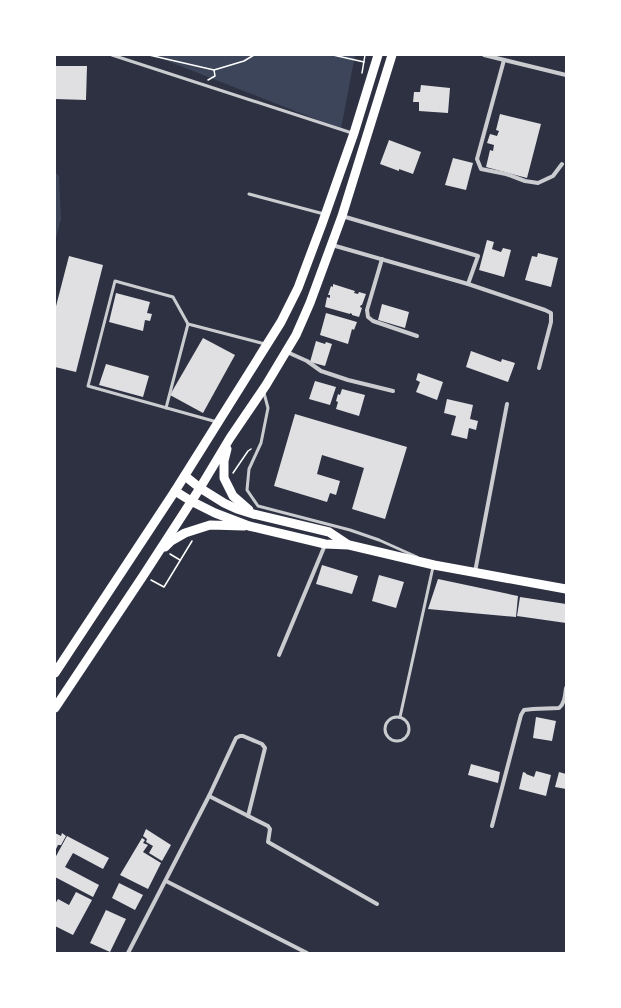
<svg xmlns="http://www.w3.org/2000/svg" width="621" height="1008" font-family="'Sofia Sans Condensed',sans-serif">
<rect width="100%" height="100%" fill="#2d3142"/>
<!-- green -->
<g fill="#3c4559">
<polygon points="152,55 355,55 341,129"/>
<polygon points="55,172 59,176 61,219 55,242"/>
</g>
<!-- building -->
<g fill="#e0e0e3">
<polygon points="55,66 87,66 86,100 55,99"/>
<polygon points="421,85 450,88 448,113 419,111 419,102 413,102 414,92 420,92"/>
<polygon points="500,114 541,124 527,178 486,167 490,150 493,151 494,145 487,143 490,134 497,136 499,131 496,130"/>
<polygon points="389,140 421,152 413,174 399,169 399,171 380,164"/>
<polygon points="453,158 473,163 466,190 445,185"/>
<polygon points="487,240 494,242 492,249 501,252 503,248 511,250 504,277 479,270"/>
<polygon points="538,253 558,258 551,287 525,280 532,256 537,257"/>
<polygon points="69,256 103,265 76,372 55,367 55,310"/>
<polygon points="333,284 355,291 354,293 358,294 359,292 366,294 362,305 361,305 360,307 362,308 359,317 352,315 352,314 350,313 350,314 325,307 327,297 330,298 330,295 328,295 331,286 333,287"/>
<polygon points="116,293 150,302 147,313 152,314 150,321 145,320 143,331 109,322"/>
<polygon points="382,304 409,312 405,328 378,320"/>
<polygon points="326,313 357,322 354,330 352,329 348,344 320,335"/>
<polygon points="203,338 235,355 203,413 170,395"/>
<polygon points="316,341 325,344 326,342 332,344 325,366 310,362"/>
<polygon points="471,351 501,362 502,359 515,363 508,382 466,367"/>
<polygon points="106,364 149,376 143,397 99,385"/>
<polygon points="418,373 443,382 437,400 416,392 420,382 416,380"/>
<polygon points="315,381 336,387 330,405 309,399"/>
<polygon points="342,389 365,395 359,416 336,409 338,402 336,401 338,394 340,395"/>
<polygon points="447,399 473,405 470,419 478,421 476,430 469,428 467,439 451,435 456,416 444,413"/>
<polygon points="295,414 407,447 385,519 352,509 364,468 322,455 317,474 340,481 336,495 330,493 327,502 274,486"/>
<polygon points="322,565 358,576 352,594 316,584"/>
<polygon points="379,575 404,582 396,608 372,601"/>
<polygon points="438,579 518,596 516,617 428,609"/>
<polygon points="520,597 566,604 566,623 517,616"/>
<polygon points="536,717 556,721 552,741 533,738"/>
<polygon points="471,764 500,772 498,783 468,775"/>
<polygon points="536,771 551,775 546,796 519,789 523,772 526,773 526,774 534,777"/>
<polygon points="559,772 566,774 566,789 555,787"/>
<polygon points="146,829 171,845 162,861 149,853 153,846 146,842 147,839 143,836"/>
<polygon points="55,833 61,836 62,833 66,836 61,845 58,845 55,851"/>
<polygon points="67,836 109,858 103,869 73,853 65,867 99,885 93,897 55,877 55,858"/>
<polygon points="142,838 145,840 143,843 148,845 143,852 161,863 148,889 120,875"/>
<polygon points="119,883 143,895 135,910 112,898"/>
<polygon points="76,892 92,900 73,935 55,926 55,904 58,899 69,905"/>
<polygon points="106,910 126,919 110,952 90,943"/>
</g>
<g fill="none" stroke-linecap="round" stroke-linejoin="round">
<!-- path -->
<g stroke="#fff" stroke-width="1.5">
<polyline points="149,55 214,70 215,76 208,80"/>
<polyline points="333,55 364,62"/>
<polyline points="214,70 244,61 254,55"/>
<polyline points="362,73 365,55"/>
<polyline points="233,473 248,451 251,449"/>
<polyline points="170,554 180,560"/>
<polyline points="151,580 164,587 192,541"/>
</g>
<!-- service -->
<g stroke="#caccd0" stroke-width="3">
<polyline points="112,55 352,133"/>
<polyline points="249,194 324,214"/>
<polyline points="264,393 268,408 261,443 249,469 247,490 258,506 350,530 379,540 417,557"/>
<polyline points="166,408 188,324"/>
<polyline points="217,422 88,386 115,281 173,297 188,324 265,344"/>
<circle cx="397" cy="729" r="12"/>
<polyline points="400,717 433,567"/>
</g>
<!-- minor -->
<g stroke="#caccd0" stroke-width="4">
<polyline points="484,55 566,75"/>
<polyline points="504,60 477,159 481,169 506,174 525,181 538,183 553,176 562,164"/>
<polyline points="342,216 478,256 468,284"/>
<polyline points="332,245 468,284 545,310 551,313 551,322 539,368"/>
<polyline points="382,259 367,310 368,317 373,321 417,336"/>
<polyline points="287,352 307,361 321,371 348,380 393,391"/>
<polyline points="475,572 507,404"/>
<polyline points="279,655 325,545"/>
<polyline points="209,796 268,826 270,829 268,842 377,904"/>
<path d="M492,826L521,715L524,710L533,709L559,708C565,703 565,695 566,688"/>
<polyline points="166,881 307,953"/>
<polyline points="128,953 209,796 236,738 240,736 243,736 262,744 265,748 248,816"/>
</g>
<!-- primary -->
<g stroke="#fff" stroke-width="9">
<polyline points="227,449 224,461 224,478 233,496 249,510"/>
<polyline points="185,476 200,488 224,503 237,509 253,514 329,532 347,544"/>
<polyline points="175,491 191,501 215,513 249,526 325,544 349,545 434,565 566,589"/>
<polyline points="165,547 171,541 185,533 210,525 244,526"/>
<polyline points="55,673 175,491 281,322 298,288 322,224 354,133 378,55"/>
<polyline points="55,708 143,576 200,488 230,438 266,385 296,335 310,303 342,216 392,55"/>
</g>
</g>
<!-- border -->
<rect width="621" height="1008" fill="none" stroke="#ffffff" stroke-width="112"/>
</svg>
